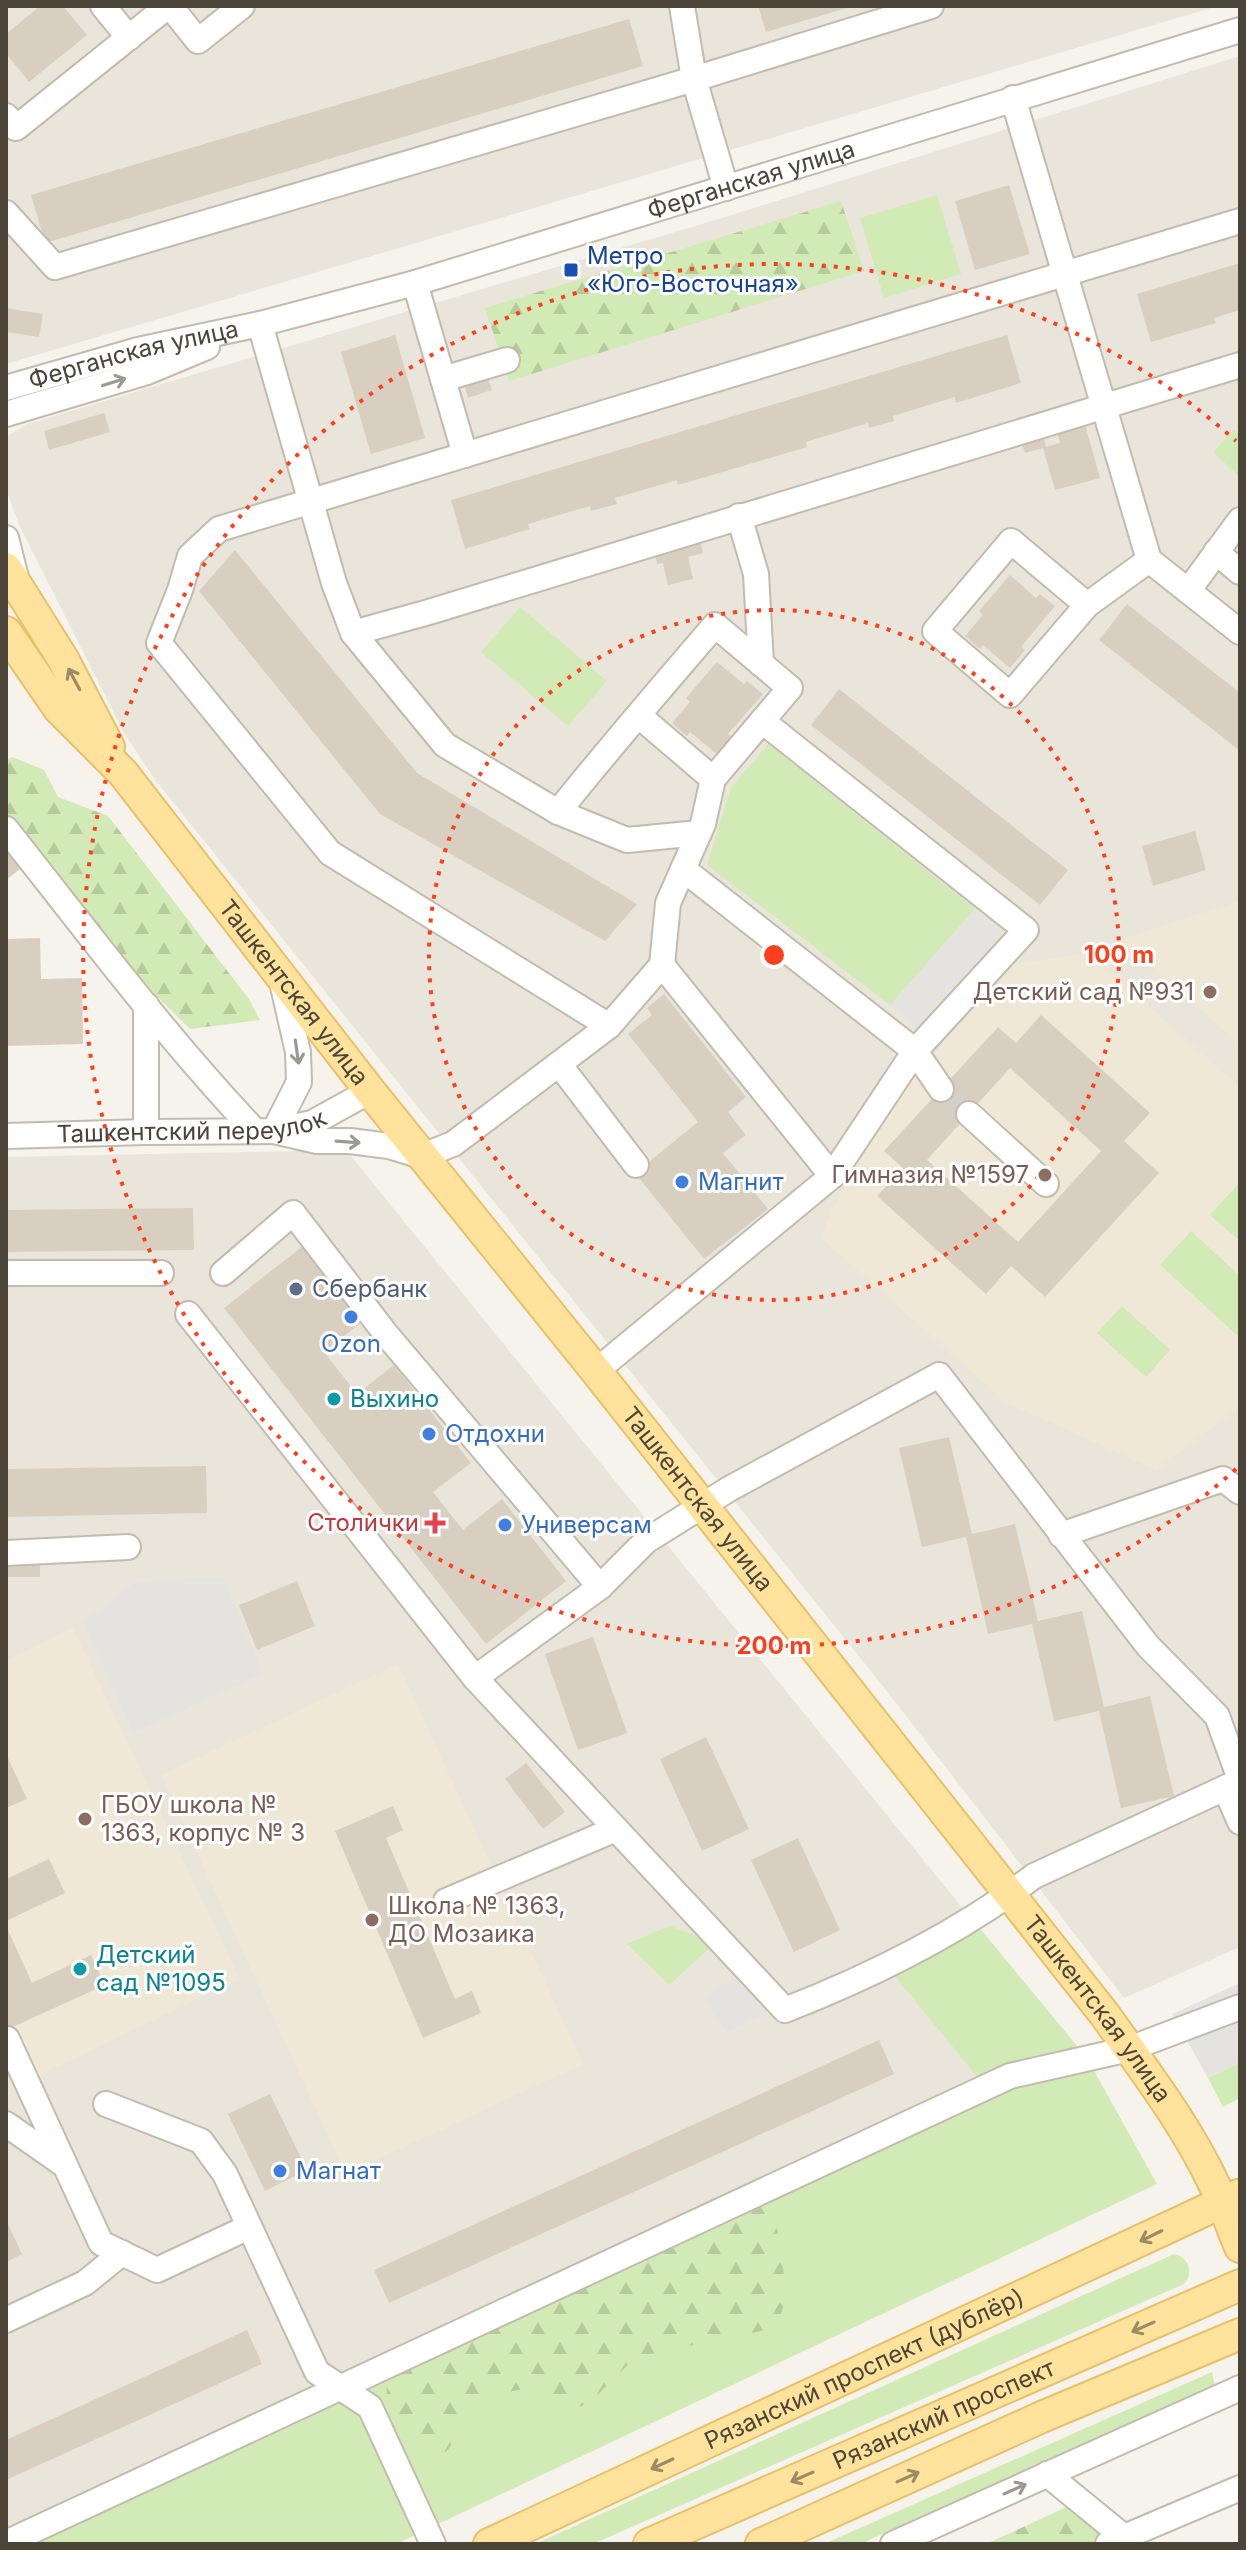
<svg xmlns="http://www.w3.org/2000/svg" width="1246" height="2550" font-family="Inter,sans-serif">
<defs>
<pattern id="forest-firs" width="22" height="20" patternUnits="userSpaceOnUse" patternTransform="scale(2)"><rect width="22" height="20" fill="#d2eab5"/><path d="M5 1l3.5 6h-7zM16 11l3.5 6h-7z" fill="#b6ca9c"/></pattern>
</defs>
<rect width="100%" height="100%" fill="#f6f3ec"/>
<!-- residential -->
<g fill="#eae5da">
<polygon points="6,6 1218,6 6,364"/>
<polygon points="1240,56 1240,1947 1124,1998 886,1690 156,781 124,733 20,527 6,489 6,440 7,436 27,424 722,218"/>
<polygon points="346,1150 1065,2034 6,2536 6,1157"/>
</g>
<!-- education -->
<g fill="#efe8d6">
<polygon points="1240,901 1240,1045 1121,939"/>
<polygon points="1090,953 1240,1087 1240,1407 1156,1470 1005,1402 820,1237 879,1113 1017,964"/>
<polygon points="73,1628 240,1979 6,2091 6,1660"/>
<polygon points="398,1664 583,2064 346,2174 161,1775"/>
</g>
<!-- green -->
<g fill="#d2eab5">
<polygon points="937,195 961,274 884,298 860,218"/>
<polygon points="1234,430 1240,435 1240,477 1213,452"/>
<polygon points="520,607 607,681 568,726 481,652"/>
<polygon points="768,744 975,909 890,1005 707,865 731,788"/>
<polygon points="1240,1182 1240,1241 1210,1215"/>
<polygon points="1191,1231 1240,1276 1238,1336 1160,1265"/>
<polygon points="1122,1306 1170,1350 1146,1377 1097,1333"/>
<polygon points="969,1915 1087,2058 1157,2184 396,2544 17,2544 987,2089 886,1965"/>
<polygon points="670,1926 715,1943 669,1985 627,1944"/>
<polygon points="1240,2062 1240,2098 1223,2107 1208,2078"/>
<path d="M1174,2254C1189,2257 1194,2273 1184,2284L593,2544H535Z"/>
<polygon points="1212,2372 1215,2386 860,2544 824,2544"/>
</g>
<!-- forest -->
<g fill="url(#forest-firs)">
<polygon points="841,201 864,271 509,381 485,308"/>
<polygon points="12,757 44,770 58,797 108,816 249,999 260,1020 190,1029 104,944 6,818 6,760"/>
<polygon points="763,2202 777,2229 787,2294 780,2317 772,2326 761,2331 636,2357 588,2404 578,2407 532,2396 524,2389 491,2395 446,2452 413,2447 387,2406 386,2370"/>
<polygon points="1073,2504 1111,2536 1093,2544 986,2544"/>
</g>
<!-- parking -->
<g fill="#e5e3e0">
<polygon points="975,909 1006,937 921,1032 890,1005"/>
<polygon points="223,1577 263,1673 134,1733 83,1622 135,1582"/>
<polygon points="744,1973 777,2008 727,2032 702,1997"/>
<polygon points="1240,1983 1240,2062 1208,2078 1172,2014"/>
</g>
<!-- building -->
<g fill="#d8cfc1" fill-rule="evenodd">
<polygon points="40,6 63,6 87,35 29,82 6,53 6,34"/>
<polygon points="758,6 850,6 850,7 766,32"/>
<polygon points="629,19 643,66 45,243 31,195"/>
<polygon points="1009,185 1030,254 975,270 955,201"/>
<polygon points="1240,263 1240,310 1214,318 1216,323 1151,342 1137,294"/>
<polygon points="6,308 43,314 39,337 6,332"/>
<polygon points="395,335 425,438 371,454 341,352"/>
<polygon points="1007,335 1021,383 956,403 955,397 893,416 894,421 869,428 868,423 806,442 807,447 678,485 677,480 615,498 617,504 591,511 590,506 528,524 529,529 465,549 451,500"/>
<polygon points="485,369 492,390 468,398 462,377"/>
<polygon points="104,413 110,432 49,450 44,431"/>
<polygon points="1084,421 1100,478 1055,490 1043,448 1025,453 1021,441 1043,435 1046,447 1060,443 1056,429"/>
<polygon points="699,533 703,553 688,557 693,579 668,585 663,563 657,564 653,544"/>
<polygon points="235,550 417,773 637,904 605,941 380,814 199,591"/>
<polygon points="1010,575 1036,598 1040,594 1055,606 1021,647 1025,650 1010,668 983,645 980,649 965,636 983,615 979,611"/>
<polygon points="1127,604 1240,693 1240,751 1099,640"/>
<polygon points="717,662 744,684 747,681 763,694 728,734 733,737 718,755 690,732 687,736 672,723 690,702 686,698"/>
<polygon points="839,689 1068,870 1040,905 811,725"/>
<polygon points="1195,831 1206,870 1153,886 1142,846"/>
<polygon points="6,842 24,866 6,880"/>
<polygon points="40,938 41,979 82,978 83,1044 6,1046 6,939"/>
<polygon points="664,994 746,1097 728,1112 746,1135 723,1153 768,1209 704,1259 635,1173 698,1122 628,1034 652,1015 647,1008"/>
<path d="M1041,1015L1150,1113L1124,1141L1159,1173L1045,1297L1011,1266L986,1294L877,1196L903,1168L884,1151L998,1027L1016,1043ZM1010,1068L1101,1151L1018,1242L927,1160Z"/>
<polygon points="193,1208 194,1250 6,1252 6,1210"/>
<polygon points="304,1245 363,1321 324,1352 357,1394 394,1365 471,1463 433,1492 463,1530 502,1499 566,1581 486,1644 224,1308"/>
<polygon points="949,1437 972,1534 1015,1524 1038,1621 1082,1611 1104,1707 1150,1696 1174,1796 1121,1808 1099,1711 1054,1721 1032,1624 988,1634 966,1537 922,1547 899,1448"/>
<polygon points="206,1466 207,1513 6,1517 6,1469"/>
<rect x="6" y="1558" width="34" height="19"/>
<polygon points="297,1581 315,1626 257,1650 239,1605"/>
<polygon points="593,1637 627,1733 578,1750 545,1654"/>
<polygon points="706,1737 749,1829 702,1851 660,1759"/>
<polygon points="6,1754 27,1799 6,1808"/>
<polygon points="526,1763 565,1812 543,1829 505,1779"/>
<polygon points="393,1806 403,1830 386,1838 455,1999 472,1991 481,2013 423,2038 335,1831"/>
<polygon points="798,1838 840,1930 794,1952 751,1860"/>
<polygon points="49,1859 65,1893 6,1921 6,1879"/>
<polygon points="6,1926 32,1983 91,1955 105,1985 6,2030"/>
<polygon points="879,2040 894,2074 389,2303 374,2270"/>
<polygon points="270,2094 307,2170 265,2191 228,2114"/>
<polygon points="6,2220 22,2254 6,2262"/>
<polygon points="247,2330 262,2364 6,2480 6,2440"/>
</g>
<g fill="none" stroke-linecap="round" stroke-linejoin="round">
<!-- minor-tunnel -->
<polyline stroke="#d4d0c8" stroke-width="24" stroke-dasharray="24 12" stroke-linecap="butt" points="941,1089 969,1114"/>
<defs>
<g id="minor">
<polyline points="103,6 129,38"/>
<polyline points="170,6 198,41 242,6"/>
<polyline points="682,6 694,79 726,188"/>
<polyline points="1013,98 1149,560 1240,632"/>
<polyline points="6,116 16,128 168,6"/>
<polyline points="6,213 55,267 694,79 931,6"/>
<polyline points="415,283 465,455"/>
<polyline points="260,324 334,583 353,633 445,745 558,812 627,840 699,833"/>
<polyline points="443,379 507,360"/>
<path id="s1" d="M6,388L138,350L260,324L415,283L1240,30"/>
<polyline points="6,414 147,372 207,347"/>
<polyline points="739,516 756,574 761,664"/>
<polyline points="6,538 18,586"/>
<polyline points="1216,552 1240,572"/>
<polyline points="1188,591 1240,520"/>
<polyline points="1087,605 1011,541 935,631 1010,695 1087,605 1149,560"/>
<polyline points="353,633 429,612 1240,365"/>
<path d="M558,812C609,748 662,687 715,625L790,688L713,779L638,715"/>
<path d="M6,829C87,931 165,1036 254,1130"/>
<polyline points="683,869 915,1051 941,1089"/>
<polyline points="662,965 832,1176 915,1051 1026,930 762,721"/>
<polyline points="609,1026 330,853 159,643 180,590 190,556 219,529 1240,221"/>
<polyline points="559,1064 636,1165"/>
<polyline points="969,1114 1046,1184"/>
<polyline points="274,1131 317,1141 350,1141 389,1146 422,1156 453,1144 609,1026 662,965 668,903 703,824 713,779"/>
<polyline points="274,1131 299,1082 298,1052 282,982"/>
<polyline points="146,1132 146,1005"/>
<path id="s2" d="M6,1136L146,1132L274,1131L312,1123L370,1091"/>
<polyline points="6,1273 161,1273"/>
<polyline points="223,1273 293,1213 386,1334 600,1587"/>
<path d="M188,1314L475,1678L785,2010C872,1976 959,1933 1034,1876L1240,1781"/>
<polyline points="596,1371 832,1176"/>
<polyline points="1061,1535 1223,1479 1240,1492"/>
<polyline points="6,1553 128,1547"/>
<polyline points="475,1678 600,1587 646,1541 729,1489 939,1375 1148,1646 1217,1716 1240,1779"/>
<polyline points="1225,1788 1240,1822"/>
<polyline points="446,1901 616,1829"/>
<polyline points="7,2039 101,2243 157,2270 249,2227"/>
<polyline points="106,2104 201,2141 225,2174 317,2372 370,2407 433,2544"/>
<polyline points="6,2124 63,2164"/>
<polyline points="6,2320 85,2283 122,2253"/>
<polyline points="1047,2474 1124,2537"/>
<polyline points="6,2543 1010,2076 1129,2049 1240,2007"/>
<polyline points="893,2544 1240,2388"/>
<polyline points="1108,2544 1240,2488"/>
</g>
<g id="major">
<polyline points="6,568 63,659 109,747"/>
<path id="s3" d="M6,632L59,709L123,773L370,1091L596,1371L1105,2015C1144,2070 1185,2123 1214,2184C1224,2204 1231,2226 1240,2247"/>
<path id="s4" d="M489,2544L1238,2195"/>
<path id="s5" d="M649,2544L1240,2285"/>
<polyline points="761,2544 1044,2416 1240,2334"/>
</g>
</defs>
<!-- minor casing -->
<use href="#minor" stroke="#c2bbae" stroke-width="28"/>
<!-- major casing -->
<use href="#major" stroke="#e6c16a" stroke-width="34"/>
<!-- minor -->
<use href="#minor" stroke="#fff" stroke-width="24"/>
<!-- major -->
<use href="#major" stroke="#ffe39c" stroke-width="30"/>
</g>
<!-- one-way arrows -->
<defs><path id="oneway-shaft" d="M-6 0H5M1.5-3L5.5 0L1.5 3" fill="none" stroke-width="1.6" stroke-linecap="round" stroke-linejoin="round" transform="scale(2)"/></defs>
<g stroke="#9c9892">
<use href="#oneway-shaft" transform="translate(114 382) rotate(-17)"/>
<use href="#oneway-shaft" transform="translate(297 1052) rotate(82)"/>
<use href="#oneway-shaft" transform="translate(348 1142) rotate(4)"/>
<use href="#oneway-shaft" transform="translate(1015 2489) rotate(-24)"/>
</g>
<g stroke="#9c8c66">
<use href="#oneway-shaft" transform="translate(74 679) rotate(-118)"/>
<use href="#oneway-shaft" transform="translate(1151 2236) rotate(154)"/>
<use href="#oneway-shaft" transform="translate(1143 2327) rotate(156)"/>
<use href="#oneway-shaft" transform="translate(662 2464) rotate(155)"/>
<use href="#oneway-shaft" transform="translate(802 2477) rotate(156)"/>
<use href="#oneway-shaft" transform="translate(908 2477) rotate(-24)"/>
</g>
<!-- distance rings -->
<g fill="none" stroke="#fc3f1d" stroke-width="4" stroke-dasharray="4 8">
<circle cx="774" cy="955" r="345"/>
<path d="M1236 1469A691 691 0 1 1 1236 441"/>
</g>
<!-- markers -->
<rect fill="#1a4fb4" stroke="#fff" stroke-width="3" x="563" y="262" width="16" height="16" rx="4"/>
<g fill="#8d6e63" stroke="#fff" stroke-width="3">
<circle cx="1210" cy="992" r="8"/>
<circle cx="1045" cy="1175" r="8"/>
<circle cx="85" cy="1819" r="8"/>
<circle cx="372" cy="1920" r="8"/>
</g>
<g fill="#3f7fe0" stroke="#fff" stroke-width="3">
<circle cx="682" cy="1182" r="8"/>
<circle cx="351" cy="1317" r="8"/>
<circle cx="429" cy="1434" r="8"/>
<circle cx="505" cy="1525" r="8"/>
<circle cx="280" cy="2171" r="8"/>
</g>
<circle fill="#5c6f8a" stroke="#fff" stroke-width="3" cx="296" cy="1289" r="8"/>
<g fill="#0f9aa8" stroke="#fff" stroke-width="3">
<circle cx="334" cy="1399" r="8"/>
<circle cx="80" cy="1969" r="8"/>
</g>
<path fill="#e0444e" stroke="#fff" stroke-width="3" d="M431 1511h8v8h8v8h-8v8h-8v-8h-8v-8h8z"/>
<g text-anchor="middle" stroke-width="6" stroke-linejoin="round" paint-order="stroke">
<!-- street labels -->
<g font-size="24" fill="#4b4439" stroke="#fff">
<text dy="8" stroke="none"><textPath href="#s1" startOffset="774">Ферганская улица</textPath></text>
<text dy="8" stroke="none"><textPath href="#s1" startOffset="132">Ферганская улица</textPath></text>
<text dy="8" stroke="none"><textPath href="#s3" startOffset="462">Ташкентская улица</textPath></text>
<text dy="8" stroke="none"><textPath href="#s2" startOffset="186">Ташкентский переулок</textPath></text>
<text dy="8" stroke="none"><textPath href="#s3" startOffset="1110">Ташкентская улица</textPath></text>
<text dy="8" stroke="none"><textPath href="#s3" startOffset="1758">Ташкентская улица</textPath></text>
<text dy="8" stroke="none"><textPath href="#s4" startOffset="414">Рязанский проспект (дублёр)</textPath></text>
<text dy="8" stroke="none"><textPath href="#s5" startOffset="322">Рязанский проспект</textPath></text>
</g>
<!-- transit labels -->
<g font-size="24" fill="#164399" stroke="#fff" text-anchor="start">
<text x="587" y="264">Метро<tspan x="587" dy="28">«Юго-Восточная»</tspan></text>
</g>
<!-- education labels -->
<g font-size="24" fill="#785e54" stroke="#fff" text-anchor="end">
<text x="1194" y="1000">Детский сад №931</text>
<text x="1029" y="1183">Гимназия №1597</text>
<text x="101" y="1813" text-anchor="start">ГБОУ школа №<tspan x="101" dy="28">1363, корпус № 3</tspan></text>
<text x="388" y="1914" text-anchor="start">Школа № 1363,<tspan x="388" dy="28">ДО Мозаика</tspan></text>
</g>
<!-- shop labels -->
<g font-size="24" fill="#366cbe" stroke="#fff" text-anchor="start">
<text x="698" y="1190">Магнит</text>
<text x="351" y="1352" text-anchor="middle">Ozon</text>
<text x="445" y="1442">Отдохни</text>
<text x="521" y="1533">Универсам</text>
<text x="296" y="2179">Магнат</text>
</g>
<!-- service labels -->
<g font-size="24" fill="#4e5e75" stroke="#fff" text-anchor="start">
<text x="312" y="1297">Сбербанк</text>
</g>
<!-- culture labels -->
<g font-size="24" fill="#0d838f" stroke="#fff" text-anchor="start">
<text x="350" y="1407">Выхино</text>
<text x="96" y="1963">Детский<tspan x="96" dy="28">сад №1095</tspan></text>
</g>
<!-- health labels -->
<g font-size="24" fill="#be3a42" stroke="#fff" text-anchor="end">
<text x="419" y="1531">Столички</text>
</g>
</g>
<circle cx="774" cy="955" r="12" fill="#fc3f1d" stroke="#fff" stroke-width="4"/>
<g font-size="24" text-anchor="middle" font-weight="bold" fill="#fc3f1d" stroke="#fff" stroke-width="6" stroke-linejoin="round" paint-order="stroke">
<text x="1119" y="963">100 m</text>
<text x="774" y="1654">200 m</text>
</g>
<!-- border -->
<rect width="1246" height="2550" fill="none" stroke="#4b4439" stroke-width="16"/>
</svg>
